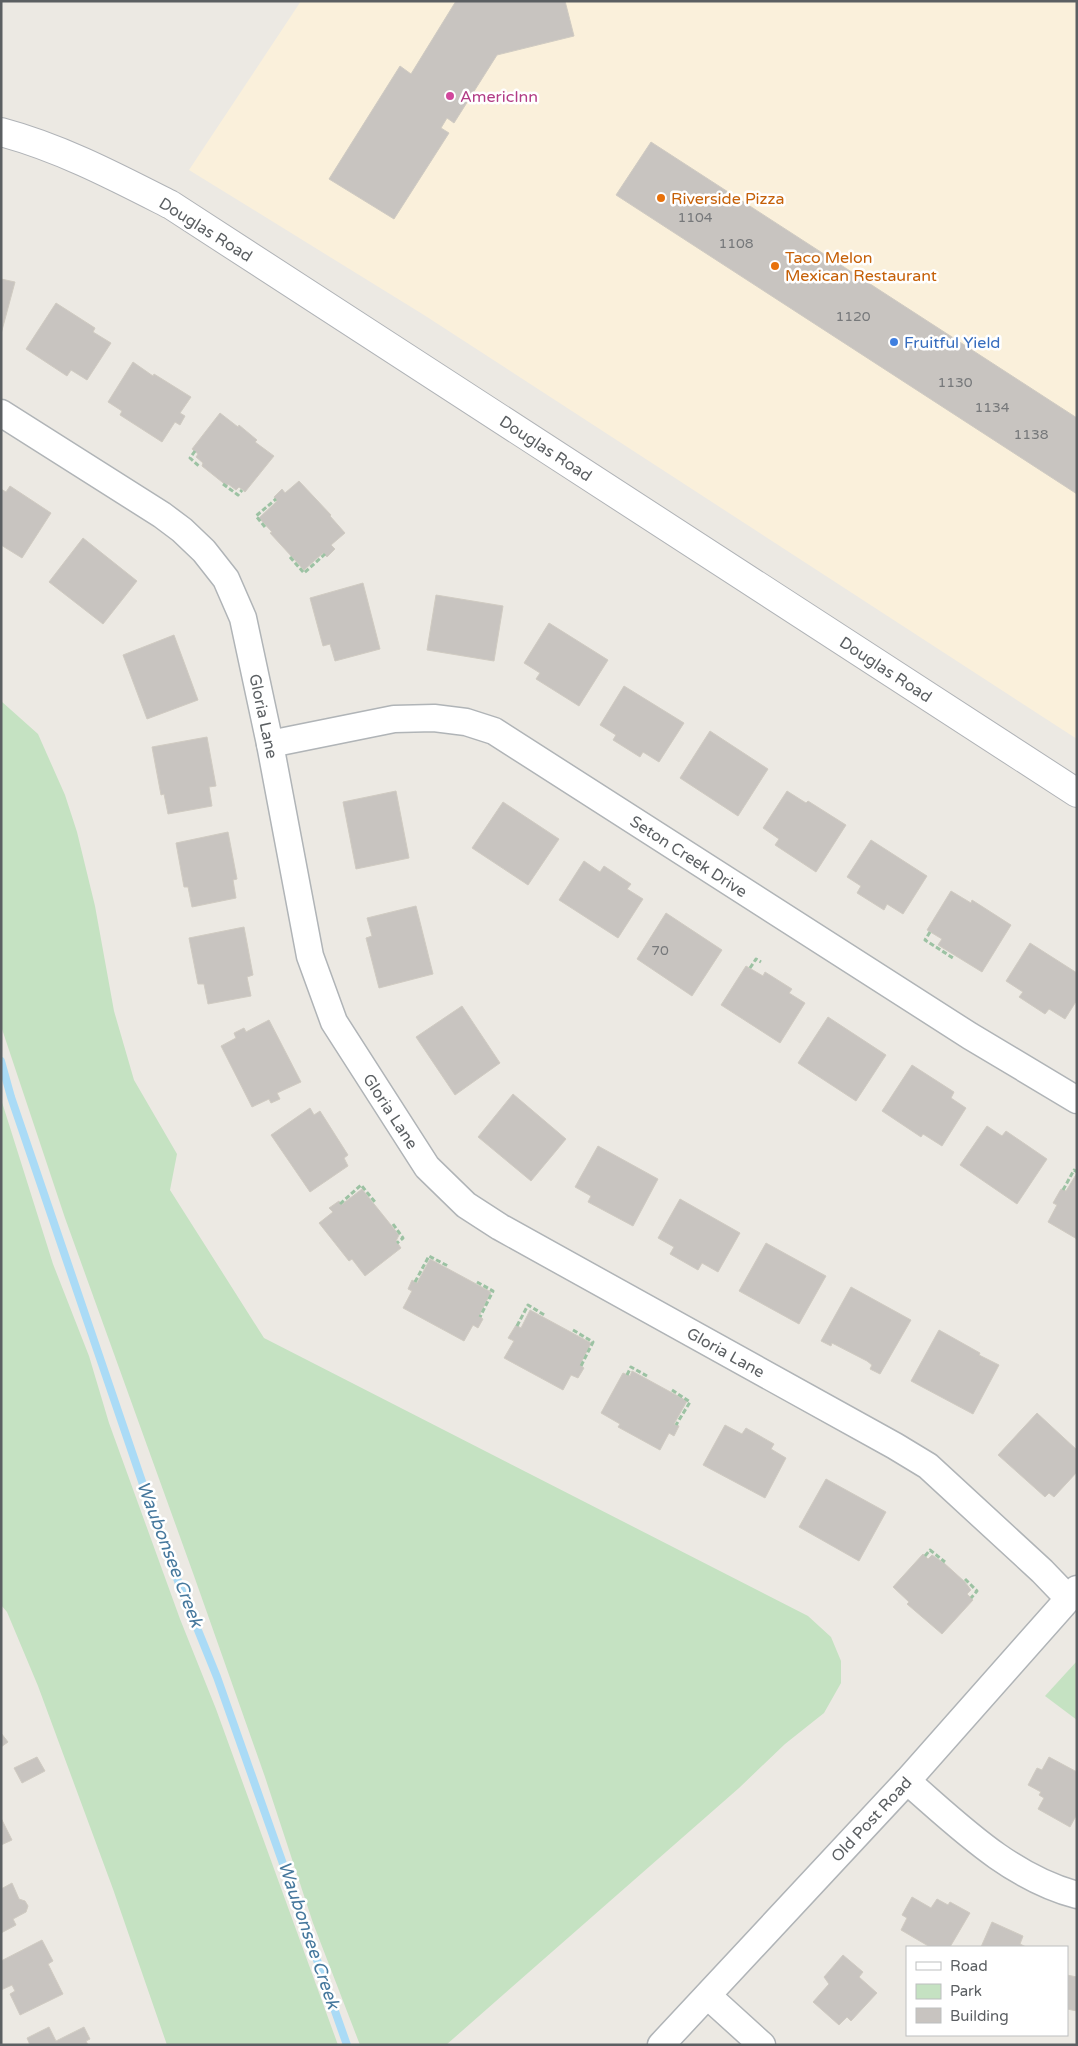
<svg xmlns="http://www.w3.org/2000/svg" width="1078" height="2046" font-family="'Varela Round',sans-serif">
<rect width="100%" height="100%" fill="#ece9e3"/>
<!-- commercial -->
<polygon fill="#faf0db" points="301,1 1077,1 1077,739 424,315 189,170"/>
<!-- green -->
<g fill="#c5e2c2">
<polygon points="1,701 38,734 65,795 77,832 95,906 114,1011 134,1080 177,1154 170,1190 264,1338 808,1616 831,1637 841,1661 841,1683 824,1713 785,1744 739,1788 446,2045 360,2045 313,1923 265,1777 193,1573 65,1218 1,1026"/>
<polygon points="1,1099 53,1264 89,1356 109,1423 180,1619 216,1709 338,2045 167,2045 113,1889 38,1686 7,1612 1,1605"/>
<polygon points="1077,1661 1077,1720 1045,1696"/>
</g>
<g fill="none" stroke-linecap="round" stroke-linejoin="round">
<!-- stream -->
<polyline stroke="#aadbf6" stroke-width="8" points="1,1061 11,1097 165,1549 217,1677 347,2045"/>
</g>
<!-- building -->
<g fill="#c8c4c0" stroke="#d0cbc2">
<polygon points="456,1 565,1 574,36 497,55 454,123 447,118 441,128 449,133 394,219 329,179 400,66 411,74"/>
<polygon points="651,142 1077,418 1077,494 616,195"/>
<polygon points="1,279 15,282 1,334"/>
<polygon points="56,303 95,328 93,332 111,343 87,380 71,370 67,376 26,349"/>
<polygon points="133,362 153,376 154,374 191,397 180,413 185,416 180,425 175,422 162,442 120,415 122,411 108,402"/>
<polygon points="220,413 238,427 239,425 257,440 255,442 274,456 245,492 239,487 236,490 228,484 227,486 202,466 203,463 196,457 198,454 192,449"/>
<polygon points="299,481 331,515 330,516 345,533 331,545 335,549 327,557 323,553 304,570 270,533 272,532 259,518 277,501 274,497 282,489 285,493"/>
<polygon points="10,486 51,513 22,558 1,545 1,489 6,492"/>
<polygon points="83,538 137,581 103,624 49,582"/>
<polygon points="363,583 380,649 335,661 330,644 323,646 310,598"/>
<polygon points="436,595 503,606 494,661 427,650"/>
<polygon points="549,623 608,660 579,706 536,679 540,673 524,663"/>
<polygon points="174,635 198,700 147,719 123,655"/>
<polygon points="624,686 684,723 659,762 643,752 640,757 613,740 616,735 600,725"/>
<polygon points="710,731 768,769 738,816 680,778"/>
<polygon points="207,737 216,786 209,787 212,806 168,814 164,794 161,795 152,747"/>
<polygon points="396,791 409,858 356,869 343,802"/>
<polygon points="787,791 806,803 808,801 846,825 816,872 775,845 779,839 763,828"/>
<polygon points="503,802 559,839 528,885 472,848"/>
<polygon points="228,832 237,879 233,880 236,898 192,907 188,887 184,887 176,843"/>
<polygon points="871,840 927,876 903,914 887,904 884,910 857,893 861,886 847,877"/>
<polygon points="584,861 600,872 604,866 631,884 627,889 643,899 618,938 559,900"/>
<polygon points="951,891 971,903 972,900 1011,925 982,972 938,945 942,939 927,930"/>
<polygon points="416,906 433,974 379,988 366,938 372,936 367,918"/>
<polygon points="666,913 722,950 692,996 637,959"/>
<polygon points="244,927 253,975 247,977 251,996 208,1004 204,984 198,984 189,938"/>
<polygon points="1030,943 1077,973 1077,1000 1065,1019 1049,1009 1045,1014 1019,997 1023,992 1006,981"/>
<polygon points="746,966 763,976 765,972 792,989 789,993 805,1003 780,1043 721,1005"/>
<polygon points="462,1006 500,1063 455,1095 416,1037"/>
<polygon points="828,1017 886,1055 856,1101 798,1063"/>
<polygon points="269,1020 301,1082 277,1093 280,1099 271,1103 269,1099 252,1107 221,1046 236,1038 234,1033 244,1028 246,1032"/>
<polygon points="912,1065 954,1092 951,1098 966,1108 942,1146 923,1134 921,1137 882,1111"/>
<polygon points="513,1094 566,1139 531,1181 478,1137"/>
<polygon points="310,1108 314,1115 320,1111 348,1155 344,1158 348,1166 310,1192 271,1135"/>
<polygon points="987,1126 1002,1136 1006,1131 1047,1159 1017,1204 960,1165"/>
<polygon points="598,1146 658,1179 633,1226 588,1202 591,1196 575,1187"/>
<polygon points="1077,1173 1077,1239 1048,1222 1057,1205 1053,1203 1061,1189 1066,1191"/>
<polygon points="362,1189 399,1235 396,1241 401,1248 365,1276 352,1259 349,1261 319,1223 333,1212 329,1208 339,1201 341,1205"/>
<polygon points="680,1199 740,1233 718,1272 702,1263 698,1270 670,1254 674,1247 658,1238"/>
<polygon points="766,1243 826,1276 799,1324 739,1291"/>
<polygon points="430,1259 491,1292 479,1316 483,1319 478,1328 473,1325 464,1341 403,1308 412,1291 408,1289 412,1280 417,1283"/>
<polygon points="851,1287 911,1320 880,1374 870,1369 872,1365 867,1361 832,1343 831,1346 821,1341"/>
<polygon points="530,1310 591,1343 580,1365 584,1368 578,1378 571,1375 563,1390 504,1358 514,1341 508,1338 516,1325 521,1328"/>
<polygon points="939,1330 980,1353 979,1355 999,1365 973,1414 911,1381"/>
<polygon points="632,1371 687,1401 674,1424 679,1426 674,1436 669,1433 660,1450 618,1427 620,1424 601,1413 623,1373 630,1376"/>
<polygon points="1037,1413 1077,1450 1077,1472 1054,1497 1049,1493 1045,1497 998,1455"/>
<polygon points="725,1425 742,1434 746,1428 774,1444 771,1449 786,1458 765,1498 703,1465"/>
<polygon points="826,1479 886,1512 859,1561 799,1527"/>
<polygon points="923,1554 928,1559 932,1555 944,1563 965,1582 971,1590 967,1594 973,1600 942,1634 907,1604 909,1602 893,1587"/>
<polygon points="1,1733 8,1742 1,1747"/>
<polygon points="37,1757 45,1771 22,1783 14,1768"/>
<polygon points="1049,1757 1077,1772 1077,1814 1070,1827 1038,1809 1044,1798 1039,1795 1041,1792 1028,1785 1037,1768 1042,1770"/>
<polygon points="1,1818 12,1840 1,1845"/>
<polygon points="12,1883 19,1899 25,1901 28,1906 26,1912 13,1919 16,1925 1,1933 1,1889"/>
<polygon points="912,1897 931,1908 937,1899 948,1905 950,1902 970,1913 950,1947 930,1947 901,1930 907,1918 902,1915"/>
<polygon points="992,1922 1023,1936 1020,1944 1026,1947 981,1947"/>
<polygon points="42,1940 53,1961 48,1964 63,1994 20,2015 10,1994 15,1991 12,1985 1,1990 1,1961"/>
<polygon points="843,1955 863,1972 859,1977 877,1993 851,2021 847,2017 839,2025 813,2002 829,1984 824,1977"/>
<polygon points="1067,1975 1077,1977 1077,2011 1067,2009"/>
<polygon points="49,2027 56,2041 84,2027 90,2039 86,2041 88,2045 30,2045 27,2038"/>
</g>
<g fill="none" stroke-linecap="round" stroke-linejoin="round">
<defs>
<g id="street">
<polyline points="1,413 162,515 182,530 204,551 226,579 243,618 270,744 310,956 334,1022 427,1167 466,1205 500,1227 895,1446 928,1466 1042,1571 1068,1598"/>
<polyline points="270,744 394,719 434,718 466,722 494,731 970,1036 1077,1100"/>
<path d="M907,1781C958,1825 1009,1877 1077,1895"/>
<polyline points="708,1996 762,2045"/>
<polyline points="661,2045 907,1781 1077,1589"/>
</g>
<path id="secondary" d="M1,132C61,148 116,177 171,205L1077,793"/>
</defs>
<!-- street casing -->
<use href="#street" stroke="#b0b4b7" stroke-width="29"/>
<!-- secondary casing -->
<use href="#secondary" stroke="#b0b3b7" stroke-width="30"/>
<!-- path -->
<g stroke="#9cc2a3" stroke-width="3" stroke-dasharray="5 2.5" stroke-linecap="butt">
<polyline points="195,451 190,458 200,467"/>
<polyline points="223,484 238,495 242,490"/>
<polyline points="265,527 256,516 276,499"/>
<polyline points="290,557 304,573 325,554"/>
<polyline points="930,932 925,940 953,958"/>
<polyline points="750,968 756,959 761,962"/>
<polyline points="1063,1190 1074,1170 1077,1172"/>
<polyline points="340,1204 361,1185 375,1202"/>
<polyline points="393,1224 403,1238 397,1243"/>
<polyline points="415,1282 429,1256 448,1266"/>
<polyline points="477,1282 493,1291 480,1317"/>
<polyline points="517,1326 528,1305 546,1316"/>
<polyline points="573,1330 593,1342 581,1366"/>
<polyline points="627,1375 631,1367 647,1376"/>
<polyline points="672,1390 690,1402 676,1425"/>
<polyline points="925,1556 930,1550 945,1562"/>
<polyline points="965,1579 977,1591 971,1598"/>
</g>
<!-- street -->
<use href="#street" stroke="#fff" stroke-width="26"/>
<!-- secondary -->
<use href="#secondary" stroke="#fff" stroke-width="28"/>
</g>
<!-- markers -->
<circle fill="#d1479c" stroke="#fff" stroke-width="2" cx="450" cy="96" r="5"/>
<g fill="#e8710a" stroke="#fff" stroke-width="2">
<circle cx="661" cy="198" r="5"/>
<circle cx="775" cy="266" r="5"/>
</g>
<circle fill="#3f7fe0" stroke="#fff" stroke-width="2" cx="894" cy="342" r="5"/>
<g text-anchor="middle" stroke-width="5" stroke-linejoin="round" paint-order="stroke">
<!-- number labels -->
<g font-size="14" fill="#76787a">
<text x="695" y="222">1104</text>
<text x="736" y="248">1108</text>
<text x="853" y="321">1120</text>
<text x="955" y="387">1130</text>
<text x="992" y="412">1134</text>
<text x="1031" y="439">1138</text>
<text x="660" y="955">70</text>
</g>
<!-- hotel labels -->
<g font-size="16" fill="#b23c85" stroke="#fff" text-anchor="start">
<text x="460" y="102">AmericInn</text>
</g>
<!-- food labels -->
<g font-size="16" fill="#c56008" stroke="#fff" text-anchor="start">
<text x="671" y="204">Riverside Pizza</text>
<text x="785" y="263">Taco Melon<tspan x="785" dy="18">Mexican Restaurant</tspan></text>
</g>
<!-- street labels -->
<g font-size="16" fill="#5b5f62" stroke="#fff">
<text transform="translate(206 229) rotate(32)" y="6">Douglas Road</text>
<text transform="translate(546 448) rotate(33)" y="6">Douglas Road</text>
<text transform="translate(886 669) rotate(33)" y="6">Douglas Road</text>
<text transform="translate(264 716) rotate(78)" y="6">Gloria Lane</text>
<text transform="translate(689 856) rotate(33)" y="6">Seton Creek Drive</text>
<text transform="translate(391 1111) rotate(57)" y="6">Gloria Lane</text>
<text transform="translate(726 1352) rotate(29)" y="6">Gloria Lane</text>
<text transform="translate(871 1819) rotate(-47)" y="6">Old Post Road</text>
</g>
<!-- shop labels -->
<g font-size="16" fill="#366cbe" stroke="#fff" text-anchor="start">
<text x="904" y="348">Fruitful Yield</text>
</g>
<!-- water labels -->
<g font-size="18" font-style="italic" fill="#46789d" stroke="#fff">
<text transform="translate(170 1554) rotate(69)" y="6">Waubonsee Creek</text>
<text transform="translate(309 1935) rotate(71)" y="6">Waubonsee Creek</text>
</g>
</g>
<!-- border -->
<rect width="1078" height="2046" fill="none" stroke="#5b5f62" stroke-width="5"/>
<!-- legend -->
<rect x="906" y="1946" width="162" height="90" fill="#ffffff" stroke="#bdbfc0"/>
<rect x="916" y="1962" width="25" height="8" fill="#ffffff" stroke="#bdbfc0"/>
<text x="950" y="1971" font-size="15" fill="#5b5f62">Road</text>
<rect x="916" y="1984" width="25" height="15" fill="#c5e2c2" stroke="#bdbfc0"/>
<text x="950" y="1996" font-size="15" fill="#5b5f62">Park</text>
<rect x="916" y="2008" width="25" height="15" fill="#c8c4c0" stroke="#bdbfc0"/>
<text x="950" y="2021" font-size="15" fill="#5b5f62">Building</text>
</svg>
